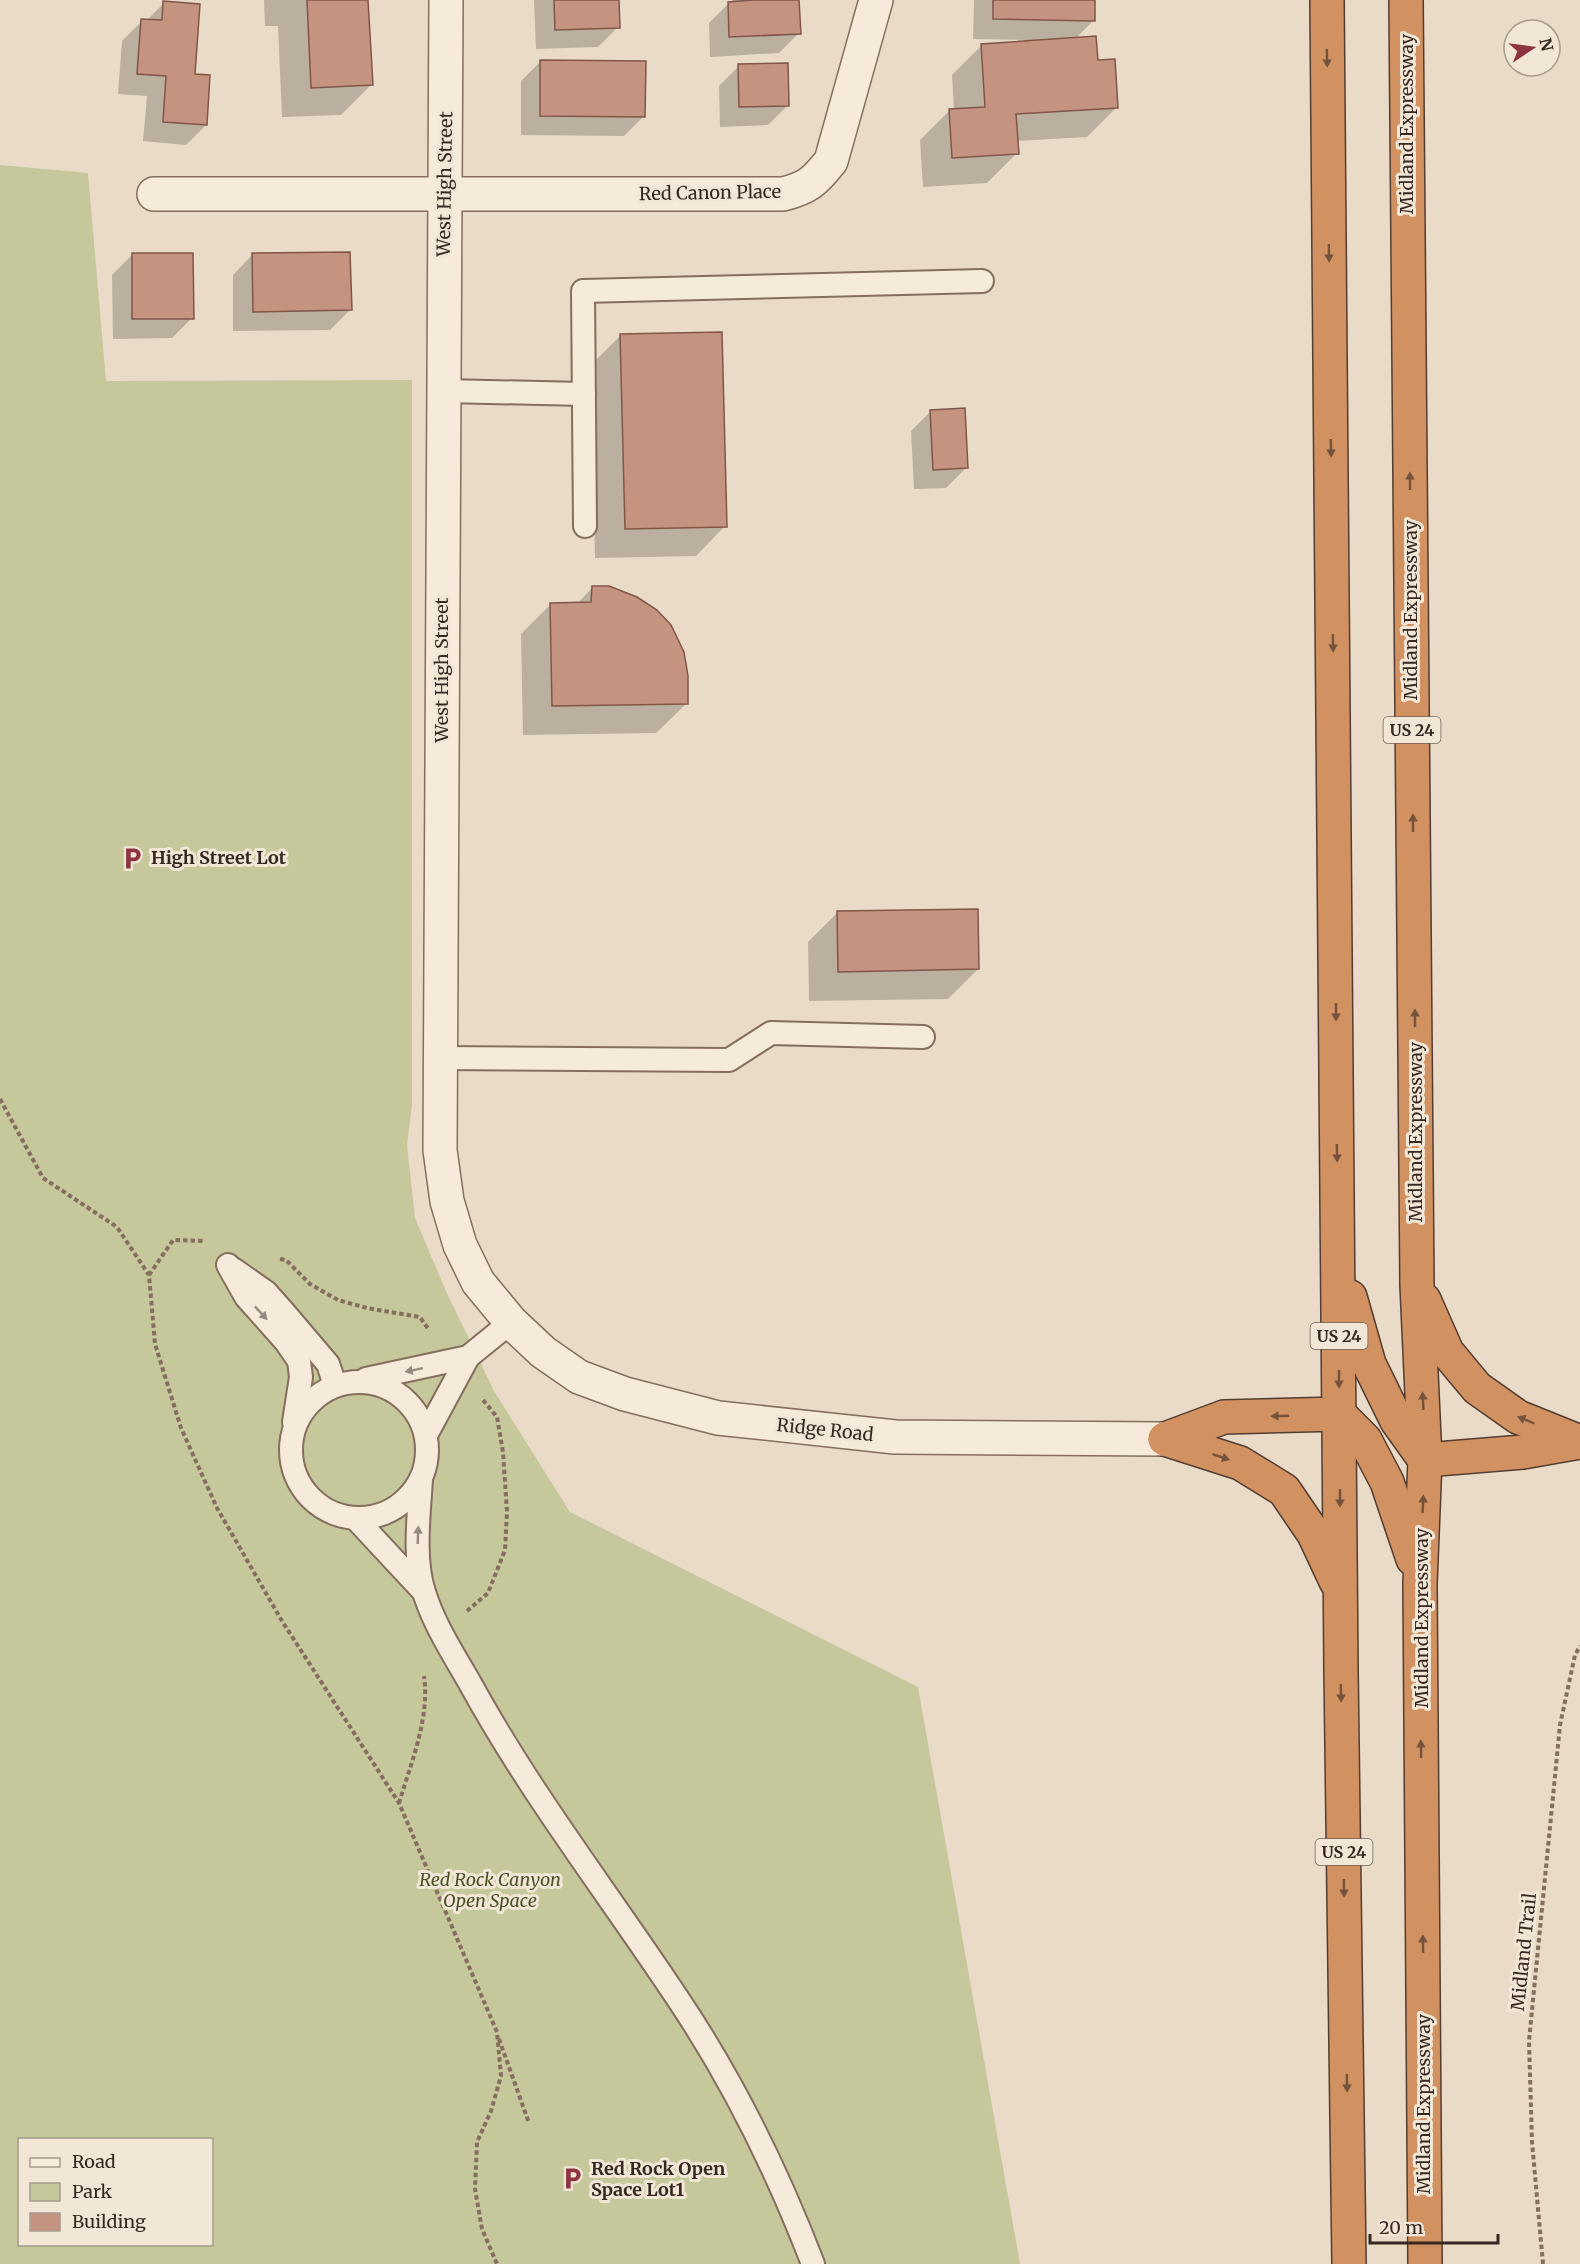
<svg xmlns="http://www.w3.org/2000/svg" width="1580" height="2264" font-family="Merriweather,serif">
<rect width="100%" height="100%" fill="#eadbc8"/>
<!-- green -->
<path fill="#c7c79c" fill-rule="evenodd" d="M0,165L88,173L106,381L412,380V1105L407,1146L415,1218L446,1291L494,1391L570,1512L918,1687L1020,2264H0ZM20,2140H212V2244H20Z"/>
<!-- shadow -->
<g fill="#0003">
<polygon points="264,0 367,0 371,85 341,115 282,117 278,26 265,26"/>
<polygon points="534,0 617,0 618,27 598,47 536,49"/>
<polygon points="732,0 798,0 799,33 779,53 710,57 709,23 729,3 733,3"/>
<polygon points="974,0 1094,0 1093,21 1075,39 1096,62 1117,107 1087,137 1016,141 1017,153 987,183 923,187 920,140 949,111 954,110 952,75 982,45 1028,42 1028,40 973,39"/>
<polygon points="164,3 194,75 206,125 186,145 143,141 147,96 118,94 122,41 142,21 146,21"/>
<polygon points="541,61 644,116 624,136 521,135 521,81"/>
<polygon points="739,66 788,105 768,125 720,127 719,86"/>
<polygon points="253,254 350,310 330,330 233,331 233,275"/>
<polygon points="132,255 192,318 172,338 113,339 112,275"/>
<polygon points="621,335 725,526 696,556 595,558 591,365"/>
<polygon points="931,411 966,468 946,488 914,489 911,431"/>
<polygon points="592,588 686,704 656,733 523,735 521,634 551,604 577,604"/>
<polygon points="837,913 978,969 948,999 809,1001 808,942"/>
</g>
<!-- building -->
<g fill="#c59481" stroke="#815647" stroke-width="1.5">
<polygon points="307,0 368,0 373,85 311,88"/>
<polygon points="554,0 619,0 620,28 555,30"/>
<polygon points="753,0 799,0 801,34 729,37 728,2"/>
<polygon points="993,0 1095,0 1095,21 993,19"/>
<polygon points="163,1 200,4 195,74 210,75 207,125 163,122 166,76 137,74 141,19 162,20"/>
<polygon points="1096,36 1098,60 1115,59 1118,108 1016,114 1019,154 952,158 949,109 985,107 981,44"/>
<polygon points="540,60 646,61 645,117 540,116"/>
<polygon points="788,63 789,106 739,107 738,64"/>
<polygon points="350,252 352,310 253,312 252,253"/>
<polygon points="132,253 193,253 194,319 132,319"/>
<polygon points="722,332 727,527 625,529 620,334"/>
<polygon points="965,408 968,468 933,470 930,410"/>
<polygon points="592,586 609,586 637,597 657,610 671,625 684,652 688,676 688,704 552,706 550,603 591,602"/>
<polygon points="978,909 979,969 838,972 837,911"/>
</g>
<g fill="none" stroke-linecap="round" stroke-linejoin="round">
<defs>
<g id="lane">
<polyline points="444,391 584,394"/>
<polyline points="585,526 583,291 982,281"/>
<polyline points="440,1058 729,1060 771,1033 923,1037"/>
<polyline points="228,1265 246,1297 286,1342 299,1361 301,1377 294,1422"/>
<polyline points="233,1269 266,1292 283,1311 328,1364 335,1385"/>
<polyline points="366,1379 468,1357 511,1322"/>
<circle cx="359" cy="1450" r="68"/>
<polyline points="426,1435 468,1357"/>
<path d="M421,1479C419,1514 413,1559 424,1592C434,1625 454,1655 471,1685C532,1796 610,1896 680,2002C734,2083 778,2173 813,2264"/>
<polyline points="355,1518 423,1591"/>
</g>
<g id="street">
<polyline points="446,0 440,1150 447,1201 460,1245 478,1282 511,1322 543,1352 579,1377 625,1394 718,1418 895,1437 1165,1439"/>
<path d="M154,194H783C808,188 815,181 831,161L876,0"/>
</g>
<g id="highway">
<polyline points="1327,0 1341,1670 1349,2264"/>
<polyline points="1406,0 1417,1285 1425,1460 1420,1584 1425,2264"/>
<polyline points="1350,1297 1369,1364 1397,1421 1425,1460"/>
<polyline points="1424,1300 1447,1352 1477,1388 1518,1417 1580,1442"/>
<polyline points="1165,1439 1224,1417 1339,1414 1365,1440 1387,1482 1413,1559"/>
<polyline points="1165,1439 1240,1463 1284,1490 1314,1534 1336,1581"/>
<polyline points="1425,1460 1523,1452 1580,1442"/>
</g>
</defs>
<!-- lane casing -->
<use href="#lane" stroke="#846e5e" stroke-width="26"/>
<!-- street casing -->
<use href="#street" stroke="#846e5e" stroke-width="36"/>
<!-- highway casing -->
<use href="#highway" stroke="#533d32" stroke-width="36"/>
<!-- path -->
<g stroke="#846e5e" stroke-width="4" stroke-dasharray="4.5 3" stroke-linecap="butt">
<polyline points="0,1099 43,1178 117,1227 149,1275 155,1344 181,1428 217,1508 282,1621 399,1803 497,2032 501,2076 491,2111 477,2142 475,2189 482,2229 497,2264"/>
<polyline points="280,1259 286,1260 310,1284 338,1300 367,1308 420,1317 429,1330"/>
<polyline points="149,1275 173,1240 205,1241"/>
<polyline points="467,1611 488,1593 505,1550 507,1512 503,1452 497,1417 483,1400"/>
<path d="M399,1803C411,1763 430,1718 424,1676"/>
<polyline points="499,2039 529,2123"/>
<polyline points="1543,2264 1532,2142 1529,2041 1560,1725 1575,1655 1580,1646"/>
</g>
<!-- lane -->
<use href="#lane" stroke="#f6eada" stroke-width="22"/>
<!-- street -->
<use href="#street" stroke="#f6eada" stroke-width="33"/>
<!-- highway -->
<use href="#highway" stroke="#d19161" stroke-width="33"/>
</g>
<!-- one-way arrows -->
<defs><path id="oneway-solid" d="M-6-.8H1V-3.2L6.5 0L1 3.2V.8H-6Z" transform="scale(1.5)"/></defs>
<g fill="#74523b">
<use href="#oneway-solid" transform="translate(1327 58) rotate(89)"/>
<use href="#oneway-solid" transform="translate(1329 253) rotate(89)"/>
<use href="#oneway-solid" transform="translate(1331 448) rotate(89)"/>
<use href="#oneway-solid" transform="translate(1410 481) rotate(-90)"/>
<use href="#oneway-solid" transform="translate(1333 643) rotate(89)"/>
<use href="#oneway-solid" transform="translate(1413 823) rotate(-90)"/>
<use href="#oneway-solid" transform="translate(1336 1012) rotate(90)"/>
<use href="#oneway-solid" transform="translate(1415 1018) rotate(-90)"/>
<use href="#oneway-solid" transform="translate(1337 1153) rotate(89)"/>
<use href="#oneway-solid" transform="translate(1339 1379) rotate(90)"/>
<use href="#oneway-solid" transform="translate(1423 1401) rotate(-93)"/>
<use href="#oneway-solid" transform="translate(1280 1416) rotate(178)"/>
<use href="#oneway-solid" transform="translate(1526 1420) rotate(-157)"/>
<use href="#oneway-solid" transform="translate(1221 1457) rotate(18)"/>
<use href="#oneway-solid" transform="translate(1340 1498) rotate(90)"/>
<use href="#oneway-solid" transform="translate(1423 1504) rotate(-87)"/>
<use href="#oneway-solid" transform="translate(1341 1693) rotate(89)"/>
<use href="#oneway-solid" transform="translate(1421 1749) rotate(-91)"/>
<use href="#oneway-solid" transform="translate(1344 1888) rotate(89)"/>
<use href="#oneway-solid" transform="translate(1423 1944) rotate(-91)"/>
<use href="#oneway-solid" transform="translate(1347 2083) rotate(89)"/>
</g>
<g fill="#96897e">
<use href="#oneway-solid" transform="translate(261 1313) rotate(47)"/>
<use href="#oneway-solid" transform="translate(414 1370) rotate(168)"/>
<use href="#oneway-solid" transform="translate(418 1535) rotate(-88)"/>
</g>
<!-- icons -->
<defs>
<symbol id="parking-bare" viewBox="-9 -9 18 18"><path d="M-3.5-5.5H1a3.5 3.5 0 0 1 0 7H-1V5.5H-3.5ZM-1-3.4V-.6H.8a1.4 1.4 0 0 0 0-2.8Z" fill="#8e3441" stroke="#f2e7d6" stroke-width="2.5" paint-order="stroke"/></symbol>
</defs>
<g fill-rule="evenodd">
<use href="#parking-bare" x="116" y="842" width="33" height="33"/>
<use href="#parking-bare" x="556" y="2162" width="33" height="33"/>
</g>
<g text-anchor="middle" stroke-width="6" stroke-linejoin="round" paint-order="stroke">
<!-- shield labels -->
<g fill="#f2e7d6" stroke="#6e6157" stroke-width="1.5">
<rect x="1383.5" y="717" width="57" height="26" rx="4.5"/>
<rect x="1310.5" y="1323" width="57" height="26" rx="4.5"/>
<rect x="1315.5" y="1839" width="57" height="26" rx="4.5"/>
</g>
<g font-size="16" font-weight="bold" fill="#362821">
<text x="1412" y="736">US 24</text>
<text x="1339" y="1342">US 24</text>
<text x="1344" y="1858">US 24</text>
</g>
<!-- street labels -->
<g font-size="18" fill="#362821" stroke="#f2e7d6">
<text transform="translate(1407 124) rotate(-90)" y="6">Midland Expressway</text>
<text transform="translate(445 184) rotate(-89)" y="6">West High Street</text>
<text transform="translate(710 193) rotate(-1)" y="6">Red Canon Place</text>
<text transform="translate(1411 610) rotate(-90)" y="6">Midland Expressway</text>
<text transform="translate(442 670) rotate(-90)" y="6">West High Street</text>
<text transform="translate(1416 1132) rotate(-90)" y="6">Midland Expressway</text>
<text transform="translate(825 1430) rotate(6)" y="6">Ridge Road</text>
<text transform="translate(1422 1618) rotate(-90)" y="6">Midland Expressway</text>
<text transform="translate(1524 1952) rotate(-84)" y="6">Midland Trail</text>
<text transform="translate(1424 2104) rotate(-90)" y="6">Midland Expressway</text>
</g>
<!-- poi labels -->
<g font-size="18" font-weight="bold" fill="#362821" stroke="#f2e7d6" text-anchor="start">
<text x="151" y="864">High Street Lot</text>
<text x="591" y="2175">Red Rock Open<tspan x="591" dy="21">Space Lot1</tspan></text>
</g>
<!-- park labels -->
<g font-size="18" font-style="italic" fill="#4c5129" stroke="#f2e7d6">
<text x="490" y="1886">Red Rock Canyon<tspan x="490" dy="21">Open Space</tspan></text>
</g>
</g>
<!-- legend -->
<rect x="18" y="2138" width="195" height="108" fill="#f2e7d6" stroke="#a79b8e" stroke-width="1.5"/>
<rect x="30" y="2158" width="30" height="9" fill="#f6eada" stroke="#a79b8e" stroke-width="1.5"/>
<text x="72" y="2168" font-size="18" fill="#362821">Road</text>
<rect x="30" y="2183" width="30" height="18" fill="#c7c79c" stroke="#a79b8e" stroke-width="1.5"/>
<text x="72" y="2198" font-size="18" fill="#362821">Park</text>
<rect x="30" y="2213" width="30" height="18" fill="#c59481" stroke="#a79b8e" stroke-width="1.5"/>
<text x="72" y="2228" font-size="18" fill="#362821">Building</text>
<!-- north arrow -->
<g transform="translate(1532 48) rotate(77)"><circle r="28" fill="#f2e7d6" stroke="#a79b8e" stroke-width="1.5"/>
<path d="M0-4.5L10 22L0 15L-10 22Z" fill="#8e3441"/>
<text y="-9" font-size="16" font-weight="bold" text-anchor="middle" fill="#362821">N</text>
</g>
<!-- scale -->
<path d="M1370 2234v9h128v-9" fill="none" stroke="#362821" stroke-width="3"/>
<text x="1379" y="2234" font-size="18" fill="#362821" stroke="#f2e7d6" stroke-width="4.5" paint-order="stroke">20 m</text>
</svg>
